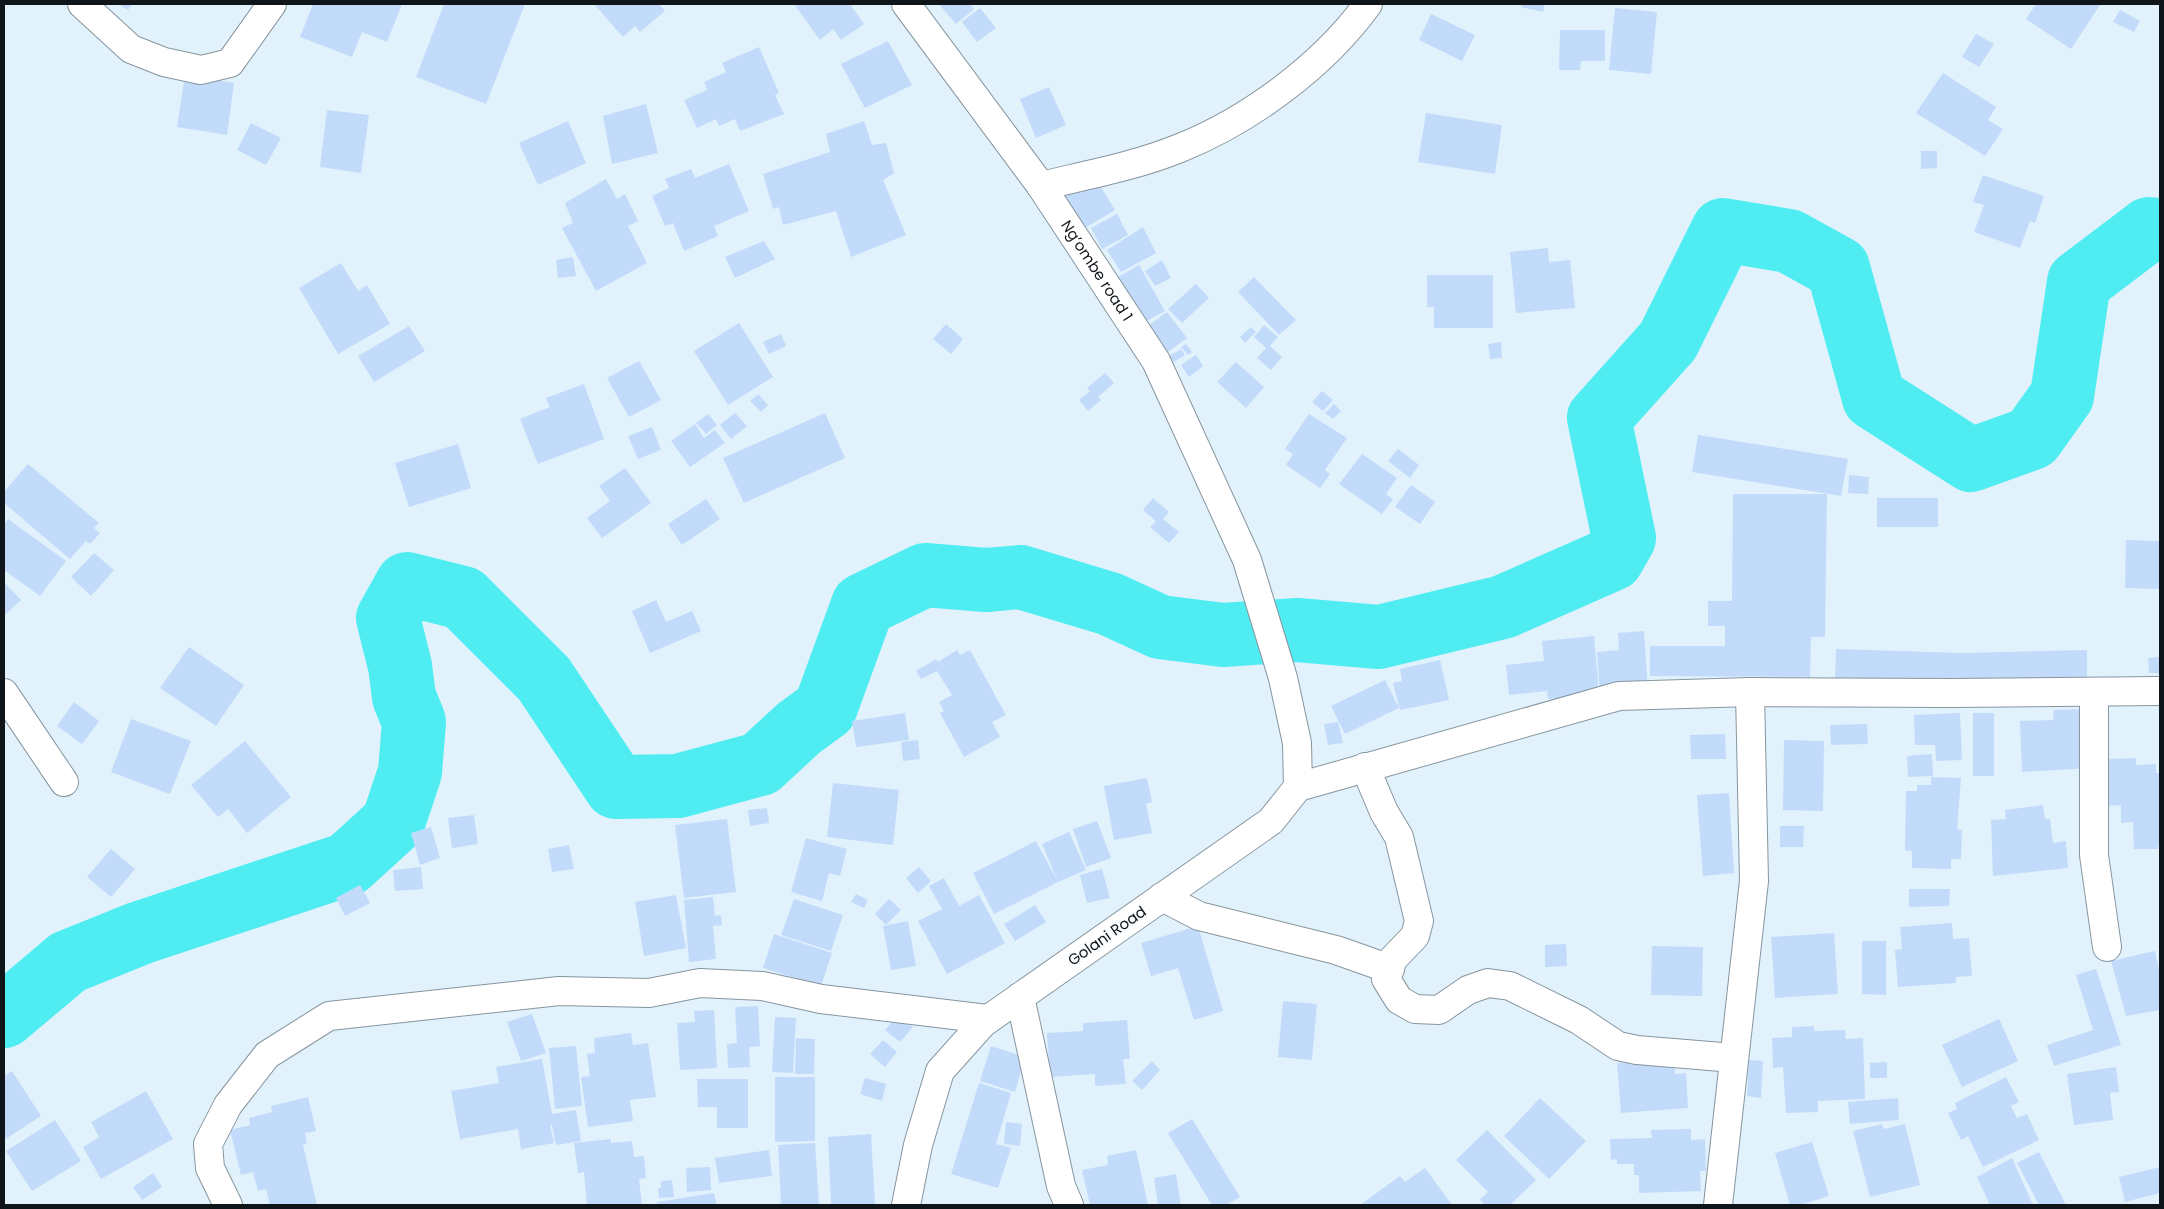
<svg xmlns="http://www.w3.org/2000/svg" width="2164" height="1209" font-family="Poppins,sans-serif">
<rect width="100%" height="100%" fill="#e2f2fc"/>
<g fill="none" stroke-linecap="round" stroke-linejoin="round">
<!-- river -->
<polyline stroke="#4fedf2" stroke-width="64" points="4,1016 68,962 140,933 348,864 393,823 410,772 414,722 404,697 400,666 388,618 407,584 463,598 544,679 616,787 678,786 760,764 799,728 825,709 863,605 925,575 986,580 1021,577 1110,604 1160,627 1223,635 1297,630 1379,637 1503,607 1612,559 1624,538 1599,418 1668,341 1723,230 1789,241 1838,268 1874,398 1971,460 2032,438 2062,396 2079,282 2149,229 2160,230"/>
</g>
<!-- building -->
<g fill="#c2dbfa">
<polygon points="118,4 132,4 128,10"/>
<polygon points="313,4 402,4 387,42 362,32 352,57 300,37"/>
<polygon points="444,4 525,4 486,104 416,77"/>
<polygon points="594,4 661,4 660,5 665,11 640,32 635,26 623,37"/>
<polygon points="794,4 850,4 864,24 841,40 833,29 820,40"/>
<polygon points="939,4 970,4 974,9 956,24"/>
<polygon points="1522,4 1545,4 1543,12 1521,7"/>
<polygon points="2036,4 2098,4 2100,5 2071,49 2026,19"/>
<polygon points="980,8 996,28 977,42 962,22"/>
<polygon points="1615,8 1657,12 1651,74 1609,70"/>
<polygon points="2120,10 2140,21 2134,32 2113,22"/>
<polygon points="1431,14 1475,35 1462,61 1419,40"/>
<polygon points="1560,30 1605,30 1605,61 1581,61 1580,70 1559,70"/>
<polygon points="1976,34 1994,44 1979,67 1962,57"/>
<polygon points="888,41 912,85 865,108 841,64"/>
<polygon points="759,47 779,93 775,95 784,114 740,131 735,119 719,126 716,119 697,128 684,100 707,90 704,82 726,72 722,63"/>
<polygon points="1943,73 1996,107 1988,120 2003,129 1985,156 1916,113"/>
<polygon points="185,75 234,83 227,135 177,127"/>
<polygon points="1049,87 1066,125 1036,138 1020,99"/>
<polygon points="646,104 658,153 612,164 603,116"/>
<polygon points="327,110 369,115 361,173 320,167"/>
<polygon points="1426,113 1502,125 1495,174 1418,162"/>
<polygon points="568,121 586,163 538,185 519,143"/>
<polygon points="864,121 872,145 886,143 894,173 883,180 906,235 851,257 836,211 783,225 779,207 773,209 763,174 830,152 826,134"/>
<polygon points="251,123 281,138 266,165 237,150"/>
<polygon points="1921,151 1937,151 1937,168 1921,169"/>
<polygon points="729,164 749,211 714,226 718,236 684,251 673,223 665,226 652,196 669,188 665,179 691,169 695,178"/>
<polygon points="1983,175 2044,196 2035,223 2030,221 2020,248 1974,232 1984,205 1973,202"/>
<polygon points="1094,176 1115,210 1080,231 1059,196"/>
<polygon points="606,179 617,199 625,194 638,221 628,226 647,263 596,291 562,228 573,223 565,203"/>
<polygon points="1117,214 1128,235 1102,249 1091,228"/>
<polygon points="1143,227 1156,253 1121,272 1107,250"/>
<polygon points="764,241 775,259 735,278 725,257"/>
<polygon points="1548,248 1549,262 1570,260 1575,308 1516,313 1510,252"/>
<polygon points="573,257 576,276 558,278 556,260"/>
<polygon points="1162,260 1171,278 1155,286 1145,271"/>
<polygon points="341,263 358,291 367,285 390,324 338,354 299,288"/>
<polygon points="1139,265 1165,311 1141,324 1115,279"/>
<polygon points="1427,275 1493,275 1493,328 1434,328 1434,307 1427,307"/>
<polygon points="1254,277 1296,320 1279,335 1238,292"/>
<polygon points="1196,284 1209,298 1182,323 1168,309"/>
<polygon points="1167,312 1187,338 1165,354 1145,328"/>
<polygon points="739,323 773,377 728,405 694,351"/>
<polygon points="946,324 963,339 951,354 933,339"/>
<polygon points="1264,325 1278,337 1270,346 1282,357 1271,370 1257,358 1266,348 1254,337"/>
<polygon points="409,326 425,351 374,382 358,356"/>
<polygon points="1251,327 1256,332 1245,343 1240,337"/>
<polygon points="781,334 786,346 769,354 763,342"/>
<polygon points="1501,342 1502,358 1490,359 1488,344"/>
<polygon points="1186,344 1192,352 1188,355 1181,347"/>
<polygon points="1181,349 1185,355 1174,362 1169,356"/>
<polygon points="1196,355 1203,366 1189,377 1181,365"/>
<polygon points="639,361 661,400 629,417 607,378"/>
<polygon points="1236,362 1264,387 1246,408 1217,382"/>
<polygon points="1105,373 1114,383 1098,397 1101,400 1088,411 1079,400 1090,391 1087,388"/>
<polygon points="584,384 604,439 538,464 520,419 550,407 546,398"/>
<polygon points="1322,391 1333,400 1323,411 1312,402"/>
<polygon points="758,394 768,405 761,412 750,401"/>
<polygon points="1334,404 1341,411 1333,419 1325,413"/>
<polygon points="735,413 747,426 731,439 720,425"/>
<polygon points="825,413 845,458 744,503 723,458"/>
<polygon points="708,414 717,425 706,434 696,423"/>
<polygon points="1309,414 1347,438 1325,470 1330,474 1320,488 1286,465 1293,454 1285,449"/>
<polygon points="695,424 704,438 715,430 725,443 690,467 671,441"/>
<polygon points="652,427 661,450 638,459 628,436"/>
<polygon points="1698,435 1848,459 1841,496 1692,472"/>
<polygon points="458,444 471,488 409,507 395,463"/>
<polygon points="1398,449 1419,465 1410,478 1388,461"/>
<polygon points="1362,454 1397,478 1386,494 1393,499 1382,514 1339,484"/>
<polygon points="28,464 99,523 94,528 100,533 90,544 86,541 70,559 4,503 4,492"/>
<polygon points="625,468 651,503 602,538 587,518 610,501 599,486"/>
<polygon points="1849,475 1869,477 1868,494 1848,493"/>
<polygon points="1411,485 1435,502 1420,524 1395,507"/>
<polygon points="1733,494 1827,494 1825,637 1811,637 1810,677 1650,676 1650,646 1725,646 1725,626 1708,626 1708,601 1732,601"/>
<polygon points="1153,498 1169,512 1163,519 1179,532 1169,543 1150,527 1156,521 1143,510"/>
<rect x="1877" y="498" width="61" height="29"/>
<polygon points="706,499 720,519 682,545 668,524"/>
<polygon points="8,519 66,561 40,596 4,570 4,525"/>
<polygon points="2126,540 2160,541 2160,589 2125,588"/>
<polygon points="94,553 114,570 91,596 71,577"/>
<polygon points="4,582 21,600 4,616"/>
<polygon points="656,600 666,622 692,611 701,631 650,653 632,611"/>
<polygon points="1644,631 1648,690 1600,694 1597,652 1619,650 1618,633"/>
<polygon points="1594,636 1599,694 1548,699 1547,691 1509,695 1506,665 1544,661 1542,641"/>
<polygon points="189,647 244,685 216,726 160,688"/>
<polygon points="1836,649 1962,653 2087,650 2087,681 1835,680"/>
<polygon points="957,650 960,655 970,650 1006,715 992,722 1000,737 964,757 940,713 944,711 939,702 952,695 937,671 921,679 916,671 936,659 938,662"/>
<polygon points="2160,657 2160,673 2149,673 2148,658"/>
<polygon points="1440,660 1449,700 1400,710 1393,683 1402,681 1400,669"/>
<polygon points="1385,680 1399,708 1345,734 1331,706"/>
<polygon points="74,702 99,721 82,744 57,726"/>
<polygon points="2085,709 2088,768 2022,772 2020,721 2053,720 2054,710"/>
<polygon points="905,713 909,740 856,747 852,721"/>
<polygon points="1960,713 1962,760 1936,761 1935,745 1915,745 1914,715"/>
<rect x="1973" y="713" width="21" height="63"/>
<polygon points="131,719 191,741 170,794 111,772"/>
<polygon points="1338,722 1343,743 1328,745 1324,724"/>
<polygon points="1867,724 1868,744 1831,745 1830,725"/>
<polygon points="1725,734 1726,759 1691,759 1690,735"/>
<polygon points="918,740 920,759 903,761 901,742"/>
<polygon points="1784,740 1824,741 1823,811 1783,810"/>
<polygon points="245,741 291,797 247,833 228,809 218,817 191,785"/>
<polygon points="1932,754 1933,776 1908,777 1907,756"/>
<polygon points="2136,758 2136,765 2156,764 2156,773 2160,773 2160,843 2159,843 2158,849 2134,849 2133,822 2121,823 2121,805 2109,806 2108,759"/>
<polygon points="1931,777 1961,778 1957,829 1962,830 1961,859 1951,859 1951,869 1912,868 1912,851 1905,850 1906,791 1917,791 1917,785 1931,785"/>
<polygon points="1147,778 1152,802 1146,804 1152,833 1114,840 1104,786"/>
<polygon points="833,783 899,790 893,845 827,837"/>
<polygon points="1729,793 1734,873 1703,876 1697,795"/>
<polygon points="2043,805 2045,819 2050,819 2053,843 2066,841 2068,868 1993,876 1991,820 2006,819 2005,810"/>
<polygon points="767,808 769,823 750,826 748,810"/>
<polygon points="474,815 478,844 452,848 448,818"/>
<polygon points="727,819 736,892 684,898 675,825"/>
<polygon points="1097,821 1111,858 1086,867 1073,829"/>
<polygon points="1780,826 1804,826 1803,847 1780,847"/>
<polygon points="431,827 440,858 420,865 411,833"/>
<polygon points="1069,832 1086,870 1058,882 1042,844"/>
<polygon points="806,838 847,849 840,876 829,873 822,901 791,892"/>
<polygon points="1036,841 1058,882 994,914 973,873"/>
<polygon points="569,845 574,869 552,872 548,849"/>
<polygon points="111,849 135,869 111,897 87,877"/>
<polygon points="421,867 423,889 395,891 393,870"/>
<polygon points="919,867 931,881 918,893 906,878"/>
<polygon points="1102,869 1110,898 1087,903 1080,875"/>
<polygon points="944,878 959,906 979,895 1005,943 947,974 918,921 942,909 929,886"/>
<polygon points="360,885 370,903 345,916 336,898"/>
<polygon points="1909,889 1950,889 1949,906 1909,907"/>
<polygon points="856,894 868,900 864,908 851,902"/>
<polygon points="676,895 686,948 644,956 635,902"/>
<polygon points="713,897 715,916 721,915 722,925 713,926 716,959 689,962 684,900"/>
<polygon points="794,899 843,915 831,951 781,935"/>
<polygon points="889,899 901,910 886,925 875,914"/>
<polygon points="1035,905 1046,922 1015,941 1004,924"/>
<polygon points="908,921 916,966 891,970 883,926"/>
<polygon points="1952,923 1953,939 1969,938 1972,976 1956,977 1956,983 1898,987 1895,950 1902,949 1900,927"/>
<polygon points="1198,926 1223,1011 1194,1020 1178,968 1151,976 1141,943"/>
<polygon points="1834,933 1838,994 1775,998 1771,937"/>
<polygon points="774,934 832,953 821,986 763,968"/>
<polygon points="1862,941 1886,941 1886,995 1862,994"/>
<polygon points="1566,944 1567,966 1545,967 1545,945"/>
<polygon points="1652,946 1703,947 1702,996 1651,995"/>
<polygon points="2155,951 2160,975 2160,1010 2126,1016 2111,961"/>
<polygon points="2096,969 2121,1045 2054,1066 2047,1045 2093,1030 2076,975"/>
<polygon points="1283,1001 1317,1004 1312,1060 1278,1057"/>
<polygon points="758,1006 760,1046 749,1047 750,1067 728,1068 727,1044 737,1043 735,1007"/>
<polygon points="714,1010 717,1068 680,1070 677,1023 695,1022 694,1011"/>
<polygon points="532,1014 546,1053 521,1061 507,1022"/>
<polygon points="898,1015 913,1027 900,1042 885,1030"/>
<polygon points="775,1017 796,1018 793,1073 772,1072"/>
<polygon points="1999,1019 2018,1061 1962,1087 1942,1045"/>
<polygon points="1127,1020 1130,1059 1123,1059 1126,1084 1095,1086 1095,1074 1050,1077 1047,1033 1083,1031 1083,1023"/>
<polygon points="1814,1026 1814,1031 1845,1030 1846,1039 1863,1038 1865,1099 1818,1101 1818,1112 1786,1113 1783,1067 1773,1068 1772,1038 1792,1037 1792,1027"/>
<polygon points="631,1033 633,1045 648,1043 656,1097 630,1100 633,1121 588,1127 581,1077 590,1076 587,1054 595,1053 594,1038"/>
<polygon points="796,1038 815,1039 814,1074 795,1074"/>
<polygon points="883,1040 897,1052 885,1067 870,1054"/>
<polygon points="576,1046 582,1106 555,1109 549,1048"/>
<polygon points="991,1046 1025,1057 1015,1092 980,1081"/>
<polygon points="542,1059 552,1114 576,1110 581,1141 556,1145 552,1125 550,1125 554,1143 521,1149 518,1129 460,1139 451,1091 499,1083 496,1067"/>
<polygon points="1675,1060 1675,1074 1686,1073 1688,1108 1621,1113 1617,1063"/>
<polygon points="1749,1060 1763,1061 1761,1098 1747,1096"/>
<polygon points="1152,1061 1160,1070 1142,1090 1132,1081"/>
<polygon points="1887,1062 1887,1078 1870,1078 1870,1063"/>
<polygon points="2116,1067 2119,1092 2110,1093 2113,1120 2074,1125 2067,1074"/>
<polygon points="12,1071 41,1116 4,1140 4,1076"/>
<polygon points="775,1077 815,1077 815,1141 775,1142"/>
<polygon points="2006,1077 2019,1102 2011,1106 2017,1118 2027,1114 2039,1140 1983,1167 1968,1136 1961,1140 1948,1113 1957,1109 1955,1103"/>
<polygon points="865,1078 886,1084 882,1101 860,1094"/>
<polygon points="697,1079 748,1079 748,1128 717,1128 717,1107 698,1107"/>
<polygon points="979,1083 1011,1093 996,1144 1011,1148 998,1188 951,1174"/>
<polygon points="146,1091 173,1139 101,1179 83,1147 99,1137 91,1122"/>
<polygon points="308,1097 316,1131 305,1133 307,1143 303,1145 317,1205 270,1205 266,1189 258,1191 253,1172 241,1175 230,1130 250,1125 249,1118 272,1112 271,1106"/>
<polygon points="1540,1098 1586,1141 1549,1179 1504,1136"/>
<polygon points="1898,1098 1899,1120 1850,1124 1848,1102"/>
<polygon points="1192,1119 1240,1197 1226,1205 1212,1205 1168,1133"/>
<polygon points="55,1120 81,1161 32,1191 6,1151"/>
<polygon points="1006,1122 1022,1124 1020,1146 1004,1144"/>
<polygon points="1882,1124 1884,1129 1905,1124 1920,1185 1870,1197 1853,1131"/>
<polygon points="1691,1129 1691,1140 1705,1139 1706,1171 1700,1171 1701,1191 1639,1193 1639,1175 1634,1175 1634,1164 1617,1164 1617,1159 1611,1160 1610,1139 1652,1138 1651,1130"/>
<polygon points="1487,1130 1536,1180 1510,1205 1485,1205 1480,1199 1488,1192 1456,1160"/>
<polygon points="871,1134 875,1205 831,1205 828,1137"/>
<polygon points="611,1139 611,1143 632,1141 634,1157 644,1156 646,1178 639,1179 642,1205 587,1205 584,1172 578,1173 574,1143"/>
<polygon points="1812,1142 1829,1196 1800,1205 1790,1205 1775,1153"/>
<polygon points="815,1143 819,1205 781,1205 778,1145"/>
<polygon points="769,1150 772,1176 719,1183 715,1158"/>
<polygon points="1136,1150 1148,1205 1090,1205 1082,1170 1108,1165 1107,1156"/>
<polygon points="2039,1152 2066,1205 2039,1205 2017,1163"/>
<polygon points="2012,1158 2033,1205 1990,1205 1977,1177"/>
<polygon points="710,1167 711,1190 687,1192 686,1168"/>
<polygon points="2160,1167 2160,1193 2125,1202 2119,1177"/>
<polygon points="1425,1168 1452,1205 1360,1205 1400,1176 1405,1182"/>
<polygon points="153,1173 162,1187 142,1200 133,1187"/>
<polygon points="1176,1174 1181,1205 1158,1205 1154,1178"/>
<polygon points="672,1180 674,1197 659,1198 658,1188 661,1188 661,1181"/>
<polygon points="714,1193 717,1205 657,1205 657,1202"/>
</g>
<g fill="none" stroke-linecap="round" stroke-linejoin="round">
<defs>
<g id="minor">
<polyline points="82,4 131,49 164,62 201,70 230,63 272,4"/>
<path id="s1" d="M906,4L1041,186L1156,361L1247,560L1283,678L1297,743L1298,787L1271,821L983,1023L940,1071L918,1145L906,1205"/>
<path d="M1041,186C1087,175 1136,166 1180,148C1250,120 1324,65 1368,4"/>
<polyline points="2094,692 2094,855 2107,947"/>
<polyline points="4,693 64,782"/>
<polyline points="1365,767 1384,812 1399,837 1419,921 1415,936 1393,959 1386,979 1399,1000 1415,1009 1439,1010 1468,990 1488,983 1510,986 1579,1020 1618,1046 1637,1050 1734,1058"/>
<polyline points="1298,787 1619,696 1750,692 1951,693 2160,691"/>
<polyline points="1162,897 1199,916 1336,950 1390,969"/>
<polyline points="1020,997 1061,1186 1069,1205"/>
<polyline points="228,1205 210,1168 208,1144 228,1105 267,1055 329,1016 559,991 649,993 700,983 762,986 821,999 987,1019"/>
<polyline points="1718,1205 1754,881 1750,692"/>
</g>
</defs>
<!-- minor casing -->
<use href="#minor" stroke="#86959e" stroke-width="30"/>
<!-- minor -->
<use href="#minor" stroke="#fff" stroke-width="28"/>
</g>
<g text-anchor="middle" stroke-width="4" stroke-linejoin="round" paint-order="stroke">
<!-- street labels -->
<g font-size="15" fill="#101519" stroke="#fafdff">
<text dy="5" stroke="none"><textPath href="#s1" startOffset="328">Ng’ombe road 1</textPath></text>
<text transform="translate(1107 936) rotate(-35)" y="5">Golani Road</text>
</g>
</g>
<!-- border -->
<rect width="2164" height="1209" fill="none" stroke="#101519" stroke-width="10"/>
</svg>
